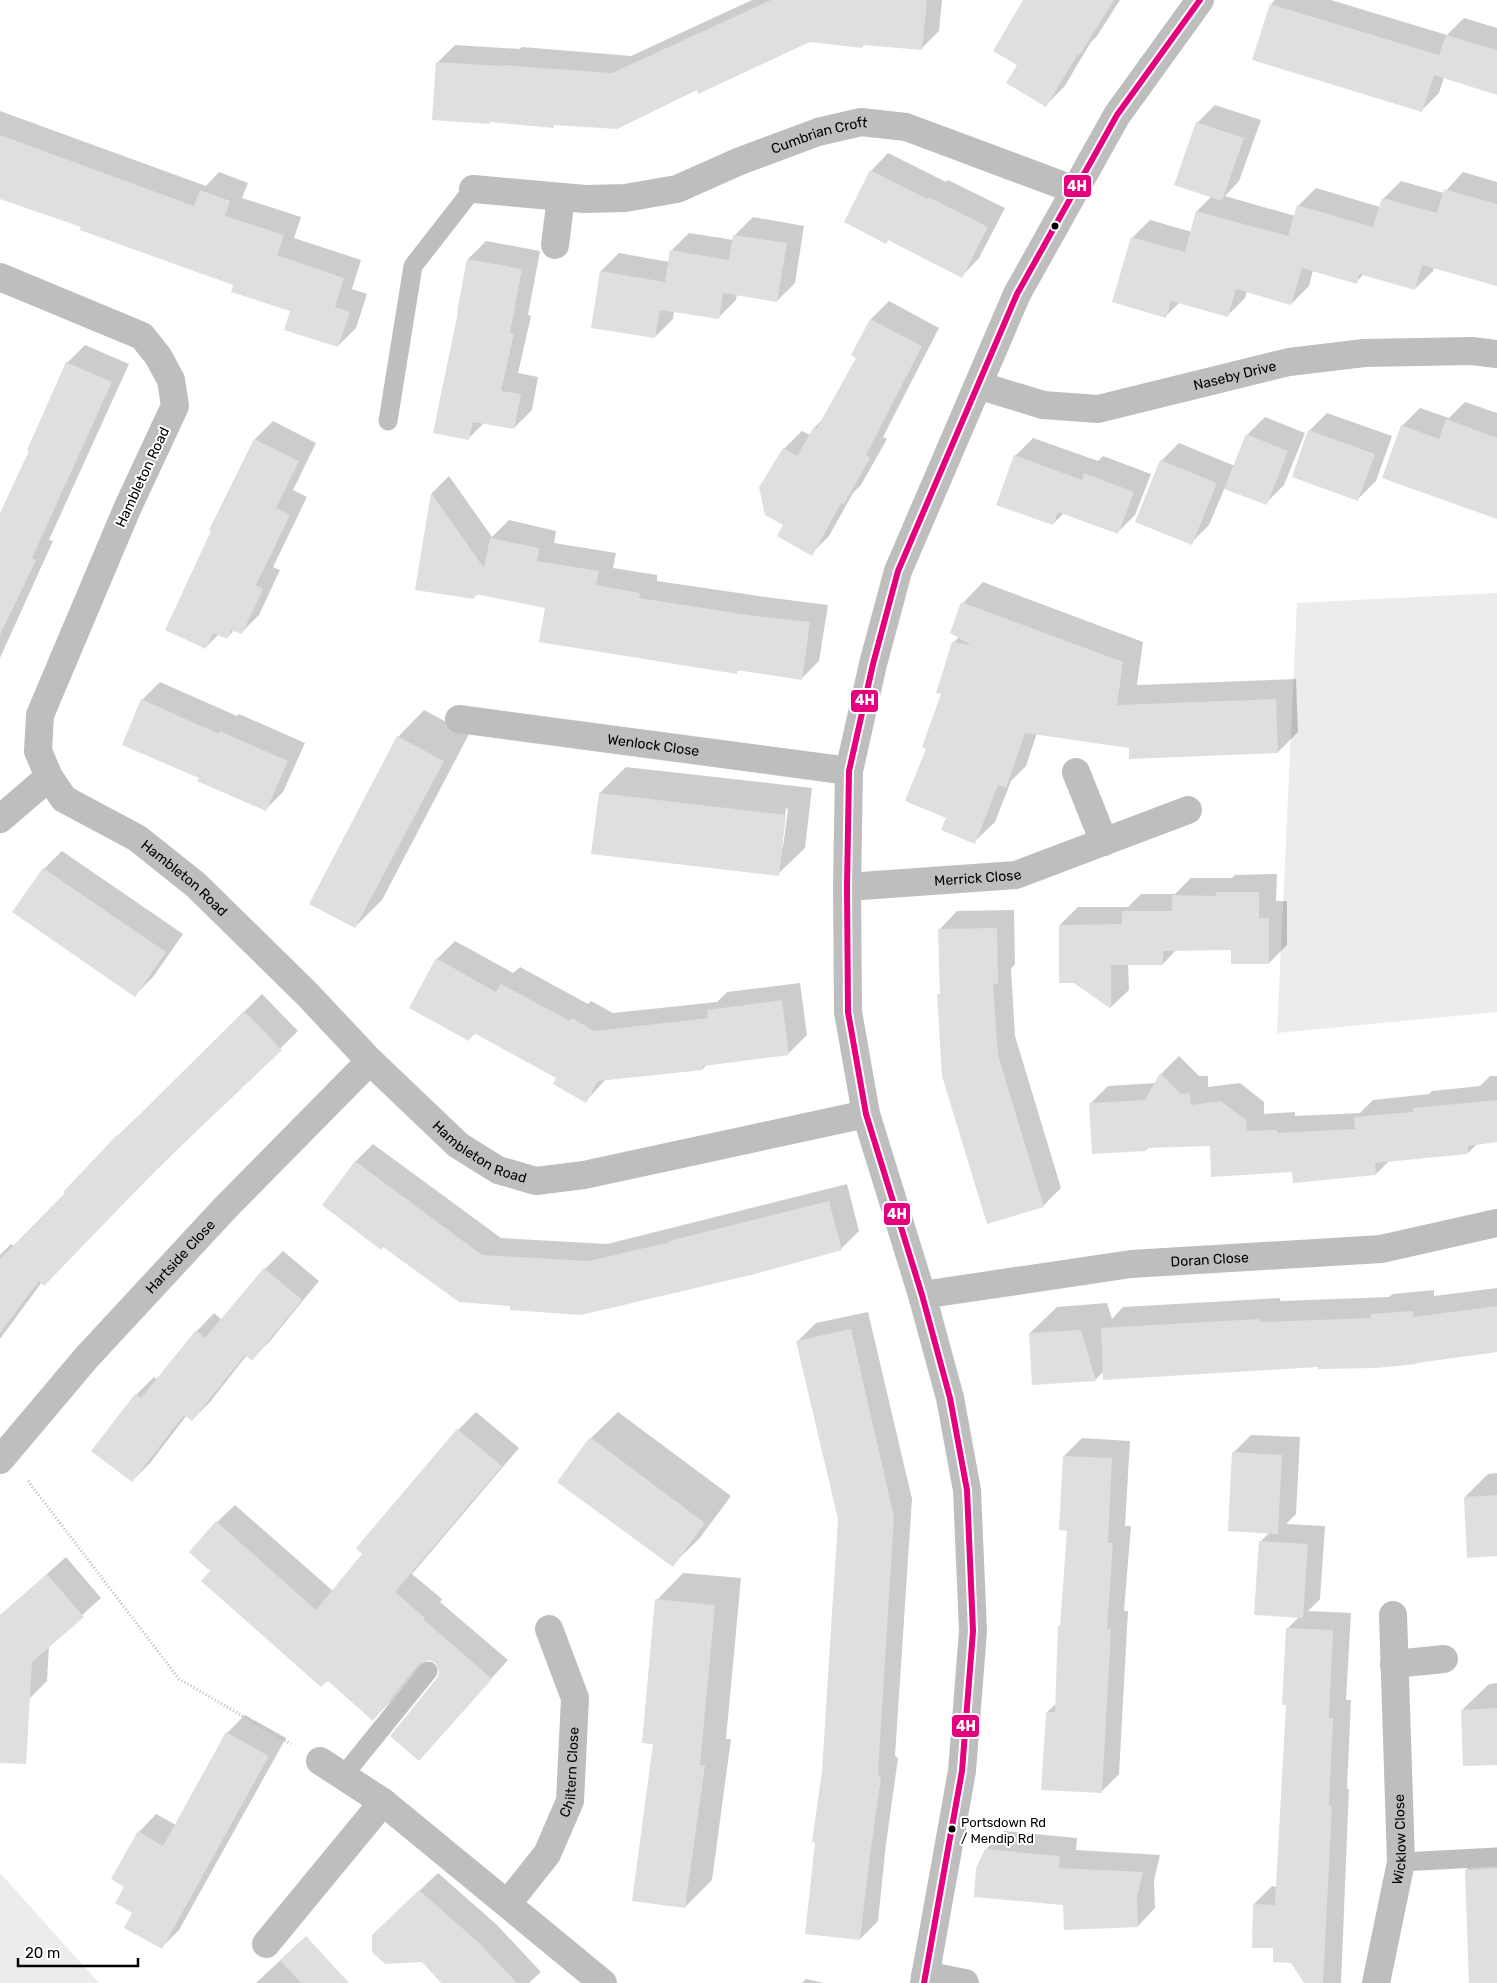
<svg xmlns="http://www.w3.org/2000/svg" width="1497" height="1983" font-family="Rubik,sans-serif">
<rect width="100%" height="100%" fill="#fff"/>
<!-- green -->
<g fill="#ececec">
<polygon points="1497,593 1497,1012 1277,1033 1297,603"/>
<polygon points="0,1873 99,1983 0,1983"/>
</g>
<!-- shadow -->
<g fill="#0003" fill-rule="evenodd">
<polygon points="752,0 942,0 939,31 921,49 865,44 862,47 809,41 698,89 556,124 553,126 491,121 490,122 437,63 455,45 520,49 522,47 631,56"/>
<polygon points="1028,0 1120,0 1097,36 1091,42 1064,87 1046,105 1019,65"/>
<polygon points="1275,0 1331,0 1447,35 1464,18 1497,28 1497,93 1444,77 1439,93 1421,111 1271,4"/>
<polygon points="1215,105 1261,120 1239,181 1225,196 1295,216 1298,206 1316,188 1380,207 1383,199 1401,181 1444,193 1463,172 1497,182 1497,285 1434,267 1433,271 1415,289 1364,274 1356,282 1313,270 1309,286 1291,304 1247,291 1245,298 1227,316 1180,302 1166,316 1132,238 1150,220 1192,232 1197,211 1212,196 1197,123"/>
<polygon points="0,111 206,186 219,172 248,183 242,198 301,217 294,238 361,260 352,289 367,294 356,328 338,346 292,310 235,285 0,196"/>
<polygon points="888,153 946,182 948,180 1005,208 979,258 962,276 889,239 886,242 871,171"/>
<polygon points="753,217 804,226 795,283 777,301 737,294 736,300 718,318 674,311 673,319 655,337 601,271 619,253 669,262 671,251 689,233 734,240 735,235"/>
<polygon points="486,241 540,251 528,315 531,316 518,373 538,377 532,410 514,428 485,422 469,438 460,311 468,259"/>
<polygon points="889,301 939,328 883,437 887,439 861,485 853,493 829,536 811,554 785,525 784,449 802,431 810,435 815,427 824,418 857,357 852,355 871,319"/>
<polygon points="85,345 129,364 49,540 53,541 0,658 0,516 31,450 67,363"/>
<polygon points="1465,402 1497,413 1497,518 1402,426 1420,408 1449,418"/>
<polygon points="1327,413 1392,436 1376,481 1358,499 1309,431"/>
<polygon points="1265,417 1305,433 1284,485 1266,503 1225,487 1209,525 1191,543 1161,461 1179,443 1235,466 1247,435"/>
<polygon points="273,421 316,443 293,490 307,497 273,567 280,570 259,615 241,633 234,630 227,638 219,634 206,647 255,439"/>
<polygon points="1033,438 1098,461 1103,456 1151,474 1135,515 1117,533 1064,513 1053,524 1015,456"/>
<polygon points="449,476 492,537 509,520 556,531 554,543 616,553 613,568 657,575 657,581 773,598 828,605 819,661 801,679 739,670 736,672 546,607 478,593 473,598 416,589 432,493"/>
<polygon points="983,582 1143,642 1137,685 1296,679 1298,732 1278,752 1130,747 1037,733 1026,766 1011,781 995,822 974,842 947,817 927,748 943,694 953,643 959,637 963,603"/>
<polygon points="160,682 237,716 239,714 305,743 283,792 265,810 200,778 142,700"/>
<polygon points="424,710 469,734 382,900 355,927 398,737"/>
<path d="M626,767L812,788L805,848L778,874L600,793ZM786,808L788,809L783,847H781Z"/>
<polygon points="62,851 183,934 153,977 135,995 44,869"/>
<polygon points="1277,874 1276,901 1287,901 1287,945 1269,963 1232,948 1177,949 1163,964 1128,963 1129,990 1111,1007 1074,982 1060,925 1078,907 1128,907 1141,894 1175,894 1191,878 1232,878 1235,875"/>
<polygon points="1014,910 1015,964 1011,969 1015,1036 1061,1188 1043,1206 939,995 941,992 940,929 957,911"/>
<polygon points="455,941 513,973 520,967 588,1004 591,1001 613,1013 717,1002 727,992 800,983 807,1035 789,1053 707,1064 703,1069 606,1079 586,1101 558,1077 476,1033 469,1039 437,959"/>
<polygon points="262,994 298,1031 42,1282 0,1339 0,1255 11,1244 14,1246 66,1193 119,1135 137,1117 138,1118"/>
<polygon points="1179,1056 1199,1076 1208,1076 1208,1087 1240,1083 1264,1102 1264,1114 1295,1112 1295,1116 1360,1113 1373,1100 1429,1094 1432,1091 1480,1086 1490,1076 1497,1076 1497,1141 1478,1143 1468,1153 1389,1161 1376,1174 1294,1171 1211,1145 1149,1147 1146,1150 1090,1104 1108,1086 1156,1083 1161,1074"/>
<polygon points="373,1144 501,1238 607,1244 847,1184 859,1231 841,1249 512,1305 355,1162"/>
<polygon points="283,1251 319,1281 270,1341 252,1359 247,1355 210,1402 192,1420 187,1415 150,1463 132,1481 93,1450 136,1395 154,1377 158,1380 197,1331 214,1313 222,1320 265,1269"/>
<polygon points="1497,1288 1497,1350 1419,1361 1417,1363 1104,1371 1096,1379 1033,1383 1030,1333 1057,1307 1107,1303 1112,1319 1123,1307 1280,1298 1280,1301 1389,1297 1393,1294 1434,1290 1434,1296"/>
<polygon points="868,1312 912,1499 895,1756 898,1758 886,1844 878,1921 860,1939 824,1771 840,1519 798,1341 816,1323"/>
<polygon points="476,1412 519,1448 412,1574 442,1599 440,1602 508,1660 419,1759 440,1672 436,1662 429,1659 424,1661 391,1701 373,1719 211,1570 217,1522 235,1505 333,1591 364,1554 358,1548 458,1430"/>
<polygon points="618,1412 731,1496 699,1539 672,1565 591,1438"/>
<polygon points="1251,1435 1300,1437 1296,1514 1286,1524 1325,1526 1320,1599 1308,1611 1351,1613 1346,1700 1351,1700 1347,1789 1349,1789 1341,1983 1305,1983 1292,1961 1274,1947 1254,1904 1272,1886 1277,1887 1288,1704 1287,1629 1299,1617 1260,1542 1270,1532 1233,1453"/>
<polygon points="1082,1438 1130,1441 1125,1526 1131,1526 1124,1611 1128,1611 1119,1774 1101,1792 1047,1712 1057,1703 1068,1529 1064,1456"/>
<polygon points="1497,1473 1497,1555 1465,1497 1488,1474"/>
<polygon points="66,1557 101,1598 49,1645 47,1681 29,1699 0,1708 0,1616"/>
<polygon points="683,1573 741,1578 726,1739 731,1739 712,1880 685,1907 655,1743 657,1600"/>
<polygon points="1497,1683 1497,1764 1462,1710 1489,1684"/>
<polygon points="245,1715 286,1738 179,1930 161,1948 134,1913 139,1832 156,1814 176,1825 227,1733"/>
<polygon points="1004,1831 1077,1838 1076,1850 1160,1855 1154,1880 1155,1908 1138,1926 1065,1904 986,1849"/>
<polygon points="1484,1852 1497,1852 1497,1944 1466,1870"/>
<polygon points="438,1873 497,1925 541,1972 529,1983 443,1983 391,1918"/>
<polygon points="301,1941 319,1983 256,1983"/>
<polygon points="806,1979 824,1983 802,1983"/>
</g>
<!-- building -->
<g fill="#dfdfdf">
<polygon points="771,0 927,0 922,50 863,45 862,48 810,42 698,94 697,90 617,129 554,125 554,128 490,122 490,124 432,120 436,62 502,66 502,65 612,73"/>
<polygon points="1023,0 1114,0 1079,56 1078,54 1046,107 1006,83 1017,65 993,51"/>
<polygon points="1270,4 1439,55 1446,35 1497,50 1497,95 1434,75 1422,112 1252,60"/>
<polygon points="1196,122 1244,138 1222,201 1174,185"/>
<polygon points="0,135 194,206 200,190 230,201 225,216 284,235 277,255 344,278 335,307 350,312 338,347 284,330 290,311 231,292 233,285 80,230 81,227 0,199"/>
<polygon points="870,170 928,199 929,197 988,227 962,278 888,240 886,244 844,222"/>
<polygon points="1444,189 1497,204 1497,286 1422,265 1415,290 1359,274 1357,284 1302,268 1291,305 1236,289 1228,317 1171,301 1166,318 1112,302 1131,237 1185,252 1196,211 1288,236 1297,205 1373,227 1382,198 1437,213"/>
<polygon points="733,235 787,243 777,302 723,293 719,319 660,310 655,338 591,328 600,271 665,282 670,250 729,260"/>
<polygon points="467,259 522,269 510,333 514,334 501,391 521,394 514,429 473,422 469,440 433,433 458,312 457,312"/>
<polygon points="870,319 922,346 866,455 870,458 844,504 841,503 812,556 777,536 783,525 765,515 759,487 783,448 797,456 814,427 817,428 856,358 851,355"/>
<polygon points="66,362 112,382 32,558 36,560 0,635 0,513 29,451 27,450"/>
<polygon points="1446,419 1497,438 1497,519 1382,478 1401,425 1439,439"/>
<polygon points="1308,430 1375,454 1358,501 1292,477"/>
<polygon points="1246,434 1288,451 1267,505 1224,489"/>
<polygon points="254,439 299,461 276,508 290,515 256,585 263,589 242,634 231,630 227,639 213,633 206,649 165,630 211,531 209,530"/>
<polygon points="1014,455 1082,480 1084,473 1134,492 1118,534 1058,512 1053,525 996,505"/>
<polygon points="1160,460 1217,483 1192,545 1135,522"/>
<polygon points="431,493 484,568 490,538 539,548 537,561 599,571 596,585 640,593 639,598 755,616 810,622 802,680 737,670 737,674 539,642 545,608 475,594 474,599 415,590"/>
<polygon points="961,602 1123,662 1117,705 1276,699 1278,753 1129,759 1129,748 1025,733 1006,788 998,785 975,844 941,830 946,818 905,801 926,749 922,747 941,694 936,693 952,642 971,645 950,633"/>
<polygon points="141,699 219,734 220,731 288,761 266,811 197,781 199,778 122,745"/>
<polygon points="397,736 444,761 355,928 309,904"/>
<polygon points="599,793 786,815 779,876 591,854"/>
<polygon points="43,868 166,952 135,997 12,912"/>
<polygon points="1216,892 1259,892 1259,918 1269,918 1269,964 1231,964 1231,950 1163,951 1163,965 1111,965 1111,1009 1074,983 1059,983 1059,925 1122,924 1122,911 1172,911 1172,895 1216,896"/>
<polygon points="997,928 998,984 993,984 998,1055 1044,1207 987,1224 942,1076 937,994 940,994 938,929"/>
<polygon points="436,958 496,992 501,984 570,1021 572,1018 594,1031 708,1018 707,1010 782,1000 789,1055 703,1066 703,1070 598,1081 586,1103 553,1084 556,1078 474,1033 469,1041 409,1008"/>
<polygon points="244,1011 282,1050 162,1164 44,1286 39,1281 0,1333 0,1259 65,1193 63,1192 118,1134 119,1135"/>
<polygon points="1160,1073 1181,1094 1190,1093 1191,1105 1221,1101 1246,1120 1247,1131 1277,1130 1277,1133 1355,1129 1354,1117 1413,1112 1413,1108 1497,1100 1497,1142 1468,1146 1468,1154 1375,1163 1376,1175 1293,1183 1292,1172 1211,1177 1210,1146 1146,1148 1146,1151 1092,1154 1089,1103 1145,1100"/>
<polygon points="355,1161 482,1255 588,1261 670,1242 669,1241 829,1201 842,1250 755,1274 581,1315 510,1310 510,1306 459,1302 383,1247 381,1250 322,1205"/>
<polygon points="264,1268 302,1300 252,1361 245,1355 192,1421 184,1415 132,1482 91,1451 135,1394 141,1398 196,1330 205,1338"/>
<polygon points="1497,1306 1497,1352 1417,1363 1417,1364 1375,1368 1318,1369 1318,1367 1103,1380 1101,1328 1259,1319 1260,1322 1371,1318 1370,1314 1413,1311 1413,1317"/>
<polygon points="851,1329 894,1517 878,1774 881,1777 869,1863 860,1940 805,1934 815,1843 812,1842 822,1771 838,1519 796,1341"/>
<polygon points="1081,1330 1096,1381 1032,1385 1029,1333"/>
<polygon points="457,1429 502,1466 395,1592 425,1618 424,1620 492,1679 419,1761 390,1736 437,1678 439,1672 435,1663 429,1660 419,1664 373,1721 328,1681 321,1687 201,1581 210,1571 189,1552 216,1521 316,1610 362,1554 356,1548"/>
<polygon points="590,1437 705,1523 673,1567 557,1482"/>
<polygon points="1232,1452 1282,1455 1278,1534 1228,1531"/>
<polygon points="1063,1456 1112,1458 1108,1543 1113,1543 1107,1629 1111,1629 1102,1793 1041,1790 1046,1712 1055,1712 1058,1626 1060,1626 1067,1531 1059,1530"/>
<polygon points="1497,1495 1497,1556 1467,1558 1464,1497"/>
<polygon points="1259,1541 1308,1544 1303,1618 1254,1615"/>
<polygon points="47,1574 84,1617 32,1662 26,1764 0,1763 0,1615"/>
<polygon points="655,1599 715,1605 700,1765 705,1765 685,1908 632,1901 653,1744 642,1743"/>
<polygon points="1286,1628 1333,1630 1329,1718 1333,1718 1329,1806 1332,1807 1323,1983 1304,1983 1291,1963 1273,1962 1273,1948 1252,1948 1253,1904 1275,1905 1286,1705 1282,1705"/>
<polygon points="1497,1708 1497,1765 1463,1766 1461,1710"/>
<polygon points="226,1732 269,1756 162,1949 124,1928 132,1913 115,1903 124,1887 111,1879 138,1831 163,1846"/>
<polygon points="985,1849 1060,1856 1059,1868 1143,1872 1137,1898 1138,1927 1064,1930 1063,1905 974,1897 976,1868"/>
<polygon points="1497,1868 1497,1983 1469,1983 1465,1870"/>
<polygon points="419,1890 479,1943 517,1983 441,1983 422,1962 385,1964 372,1952 372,1935"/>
<polygon points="306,1936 349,1983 301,1983 280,1960"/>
</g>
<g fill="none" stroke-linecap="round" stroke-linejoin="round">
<!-- path -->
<polyline stroke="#b9b9b9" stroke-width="3" stroke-dasharray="1 2.5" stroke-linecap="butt" points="28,1481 179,1679 291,1744"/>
<!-- service -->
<g stroke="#bebebe" stroke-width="19">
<polyline points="388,421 413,266 473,189"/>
<polyline points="343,1776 428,1671"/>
<polyline points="1401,1862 1497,1857"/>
</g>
<!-- minor -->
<g stroke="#bebebe" stroke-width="28">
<path id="s1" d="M473,189L585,199L625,198L677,189L740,161L818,132L861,122L906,127L1075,190"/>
<polyline points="555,245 561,197"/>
<path id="s2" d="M0,277L142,336L158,356L171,380L175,406L127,509L40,715L38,751L49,777L64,799L137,838L196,885L308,995L370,1061L458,1145L498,1170L536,1181L584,1175L866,1114"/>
<path id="s3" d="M978,385L1043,405L1098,409L1289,362L1364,353L1472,351L1497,354"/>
<path id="s4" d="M459,719L849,771"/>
<polyline points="1076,772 1104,842"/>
<polyline points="0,819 49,777"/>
<path id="s5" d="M847,887L1016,875L1188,810"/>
<path id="s6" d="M922,1295L1131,1264L1381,1249L1497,1223"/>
<path id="s7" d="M0,1460L86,1358L226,1207L370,1061"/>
<polyline points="1394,1664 1444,1659"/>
<polyline points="320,1761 383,1802 603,1983"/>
<path id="s8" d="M508,1903L547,1854L570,1801L575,1698L549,1629"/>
<polyline points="266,1944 383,1802"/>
<polyline points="925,1975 965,1983"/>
<path id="s9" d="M1376,1983L1401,1862L1393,1615"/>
</g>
<!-- tertiary -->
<polyline stroke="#bebebe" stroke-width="28" points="924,1983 962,1771 973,1631 967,1490 950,1398 922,1295 866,1114 848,1012 847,887 849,771 873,664 898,571 1017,294 1117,115 1200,0"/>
<defs>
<polyline id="bus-1" points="924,1983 962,1771 973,1631 967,1490 950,1398 922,1295 866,1114 848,1012 847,887 849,771 873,664 898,571 1017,294 1117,115 1200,0"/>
</defs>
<!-- bus-1 casing -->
<use href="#bus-1" stroke="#fff" stroke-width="10"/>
<!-- bus-1 -->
<use href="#bus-1" stroke="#e5007d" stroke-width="6"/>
</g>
<!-- markers -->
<g fill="#000" stroke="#fff" stroke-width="2">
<circle cx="1055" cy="226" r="4.5"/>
<circle cx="952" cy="1829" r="4.5"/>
</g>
<g text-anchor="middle" stroke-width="4" stroke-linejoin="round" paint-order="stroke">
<!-- bus labels -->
<g font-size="13" fill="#000" stroke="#fff" text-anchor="start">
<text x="961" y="1827">Portsdown Rd<tspan x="961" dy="16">/ Mendip Rd</tspan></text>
</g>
<!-- street labels -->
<g font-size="14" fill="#000" stroke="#fff">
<text dy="5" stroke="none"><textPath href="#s1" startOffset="358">Cumbrian Croft</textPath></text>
<text dy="5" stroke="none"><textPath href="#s3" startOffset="264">Naseby Drive</textPath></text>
<text transform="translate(142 477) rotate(-65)" y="5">Hambleton Road</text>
<text dy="5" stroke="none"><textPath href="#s4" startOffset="196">Wenlock Close</textPath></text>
<text dy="5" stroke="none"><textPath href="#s5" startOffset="131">Merrick Close</textPath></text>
<text dy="5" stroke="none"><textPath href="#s2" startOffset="806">Hambleton Road</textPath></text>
<text dy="5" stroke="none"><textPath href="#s2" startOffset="1211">Hambleton Road</textPath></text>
<text dy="5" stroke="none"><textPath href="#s7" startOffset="272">Hartside Close</textPath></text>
<text dy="5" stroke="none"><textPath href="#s6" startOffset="290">Doran Close</textPath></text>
<text dy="5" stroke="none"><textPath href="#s8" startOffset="149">Chiltern Close</textPath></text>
<text dy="5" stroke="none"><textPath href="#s9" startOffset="146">Wicklow Close</textPath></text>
</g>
</g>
<g stroke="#fff" stroke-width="2">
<rect x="1063" y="174" width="29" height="24" rx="5" fill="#e5007d"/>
<rect x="850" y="689" width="29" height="24" rx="5" fill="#e5007d"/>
<rect x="883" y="1202" width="28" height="24" rx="5" fill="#e5007d"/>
<rect x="951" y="1714" width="29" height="24" rx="5" fill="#e5007d"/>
</g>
<g font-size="14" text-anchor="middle" font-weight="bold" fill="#fff">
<text x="1077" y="191">4H</text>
<text x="865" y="705">4H</text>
<text x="897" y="1219">4H</text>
<text x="966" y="1731">4H</text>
</g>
<!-- scale -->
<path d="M18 1958v8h120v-8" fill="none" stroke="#000000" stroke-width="2.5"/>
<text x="25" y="1958" font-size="15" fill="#000000" stroke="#ffffff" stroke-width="4" paint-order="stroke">20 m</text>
</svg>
